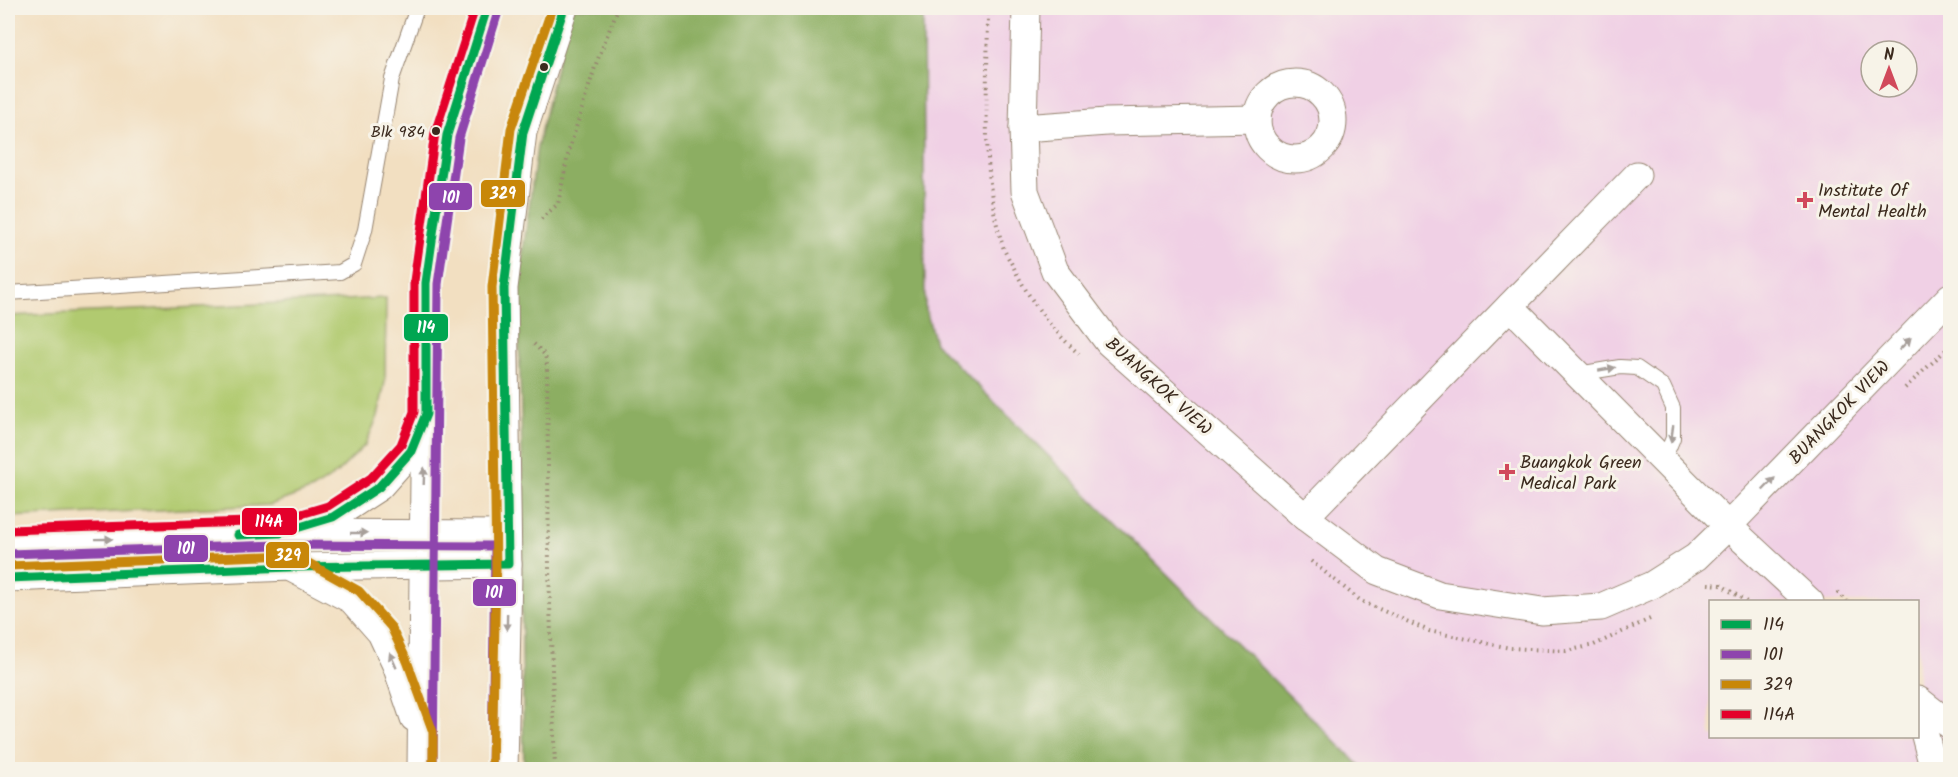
<svg xmlns="http://www.w3.org/2000/svg" width="1958" height="777" font-family="Kalam,sans-serif">
<rect width="100%" height="100%" fill="#f7f3e8"/>
<filter id="ink" filterUnits="userSpaceOnUse"><feTurbulence type="fractalNoise" baseFrequency=".0167" numOctaves="2"/><feDisplacementMap in="SourceGraphic" scale="12" xChannelSelector="R" yChannelSelector="G"/><feConvolveMatrix kernelMatrix="1 2 1 2 8 2 1 2 1" color-interpolation-filters="sRGB"/></filter>
<filter id="wash" filterUnits="userSpaceOnUse"><feTurbulence type="fractalNoise" baseFrequency=".008" numOctaves="4" result="noise"/><feDisplacementMap in="SourceGraphic" scale="24" xChannelSelector="R" yChannelSelector="G"/><feGaussianBlur stdDeviation="1.35" result="paint"/><feColorMatrix in="noise" values="0 0 0 0 0 0 0 0 0 0 0 0 0 0 0 0 0 1.4 0 .05"/><feComposite in="paint" operator="in"/></filter>
<g filter="url(#wash)">
<rect width="100%" height="100%" fill="#f2dfc1"/>
<!-- built -->
<path fill="#f0d0e5" fill-rule="evenodd" d="M923,8H1950V769H1363L935,343L925,306ZM1871,51H1907V87H1871ZM1710,602H1918V736H1710Z"/>
<!-- green -->
<polygon fill="#b1ca6f" stroke="#767a46" stroke-width="1.5" points="386,298 385,382 378,416 365,445 337,473 313,489 270,505 8,517 8,316"/>
<!-- forest -->
<polygon fill="#8cae62" stroke="#646c40" stroke-width="1.5" points="573,8 923,8 925,306 935,343 1363,769 524,770 521,586 523,502 518,290 537,147 566,25"/>
</g>
<g filter="url(#ink)">
<g fill="none" stroke-linecap="round" stroke-linejoin="round">
<defs>
<g id="service">
<polyline points="8,293 340,272 354,264 365,230 392,79 417,8"/>
<polyline points="1578,374 1620,367 1637,368 1663,386 1673,408 1673,438 1664,460"/>
<polyline points="137,538 137,574"/>
</g>
<g id="minor">
<polyline points="1026,8 1023,128 1025,191 1055,271 1109,343 1305,517 1377,571 1440,595 1542,611 1601,607 1652,585 1696,557 1728,526 1950,297"/>
<circle cx="1295" cy="121" r="38"/>
<polyline points="1023,128 1107,122 1257,119"/>
<polyline points="1510,306 1728,526 1810,602"/>
<polyline points="1305,517 1637,175"/>
<polyline points="304,525 333,517 379,487 411,451 422,424"/>
<polyline points="8,542 280,533 507,534"/>
<polyline points="293,569 352,600 381,633 396,665 414,718"/>
<polyline points="8,578 290,567 508,564"/>
<polyline points="1918,700 1950,725"/>
<polyline points="1918,709 1934,770"/>
<polyline points="421,770 426,283 447,135 487,8"/>
<polyline points="504,770 508,571 504,288 523,132 564,8"/>
</g>
</defs>
<!-- service casing -->
<use href="#service" stroke="#968470" stroke-width="16"/>
<!-- minor casing -->
<use href="#minor" stroke="#968470" stroke-width="29"/>
<!-- path -->
<g stroke="#968470" stroke-width="4" stroke-dasharray="1.5 4.5" stroke-linecap="butt">
<path d="M988,8C988,79 980,175 1002,243C1004,252 1010,260 1014,268C1030,301 1052,330 1079,354"/>
<polyline points="541,219 558,204 569,150 596,64 618,8"/>
<polyline points="534,344 545,355 547,365 549,569 555,770"/>
<polyline points="1905,388 1950,346"/>
<polyline points="1311,561 1361,601 1429,631 1510,648 1566,651 1594,645 1650,619"/>
<polyline points="1708,584 1721,585 1747,602"/>
<polyline points="1838,592 1847,602"/>
</g>
<!-- service -->
<use href="#service" stroke="#fff" stroke-width="14"/>
<!-- minor -->
<use href="#minor" stroke="#fff" stroke-width="27"/>
<defs>
<g id="bus-1">
<polyline points="238,535 280,533 333,517 379,487 411,451 426,414 426,283 447,135 487,8"/>
<polyline points="8,578 290,567 508,564 504,288 523,132 564,8"/>
</g>
<g id="bus-2">
<polyline points="8,554 280,545 495,546 492,770"/>
<polyline points="433,770 438,284 459,138 498,12"/>
</g>
<g id="bus-3">
<polyline points="8,566 290,555 296,556 359,591 391,627 407,661 433,732 433,770"/>
<polyline points="492,770 496,571 492,287 511,129 552,8"/>
</g>
<polyline id="bus-4" points="8,530 278,521 328,506 371,478 401,445 414,412 414,281 435,133 475,8"/>
</defs>
<!-- bus-1 casing -->
<use href="#bus-1" stroke="#f7f3e8" stroke-width="14"/>
<!-- bus-2 casing -->
<use href="#bus-2" stroke="#f7f3e8" stroke-width="14"/>
<!-- bus-3 casing -->
<use href="#bus-3" stroke="#f7f3e8" stroke-width="14"/>
<!-- bus-4 casing -->
<use href="#bus-4" stroke="#f7f3e8" stroke-width="14"/>
<!-- bus-1 -->
<use href="#bus-1" stroke="#00a651" stroke-width="9"/>
<!-- bus-2 -->
<use href="#bus-2" stroke="#8e44ad" stroke-width="9"/>
<!-- bus-3 -->
<use href="#bus-3" stroke="#c88708" stroke-width="9"/>
<!-- bus-4 -->
<use href="#bus-4" stroke="#e4002b" stroke-width="9"/>
</g>
<!-- one-way arrows -->
<defs><path id="oneway-solid" d="M-6-.8H1V-3.2L6.5 0L1 3.2V.8H-6Z" transform="scale(1.5)"/></defs>
<g fill="#a79f9a">
<use href="#oneway-solid" transform="translate(1905 344) rotate(-46)"/>
<use href="#oneway-solid" transform="translate(1607 369) rotate(-10)"/>
<use href="#oneway-solid" transform="translate(1672 434) rotate(98)"/>
<use href="#oneway-solid" transform="translate(424 476) rotate(-88)"/>
<use href="#oneway-solid" transform="translate(1769 484) rotate(-46)"/>
<use href="#oneway-solid" transform="translate(359 533)"/>
<use href="#oneway-solid" transform="translate(104 539) rotate(-1)"/>
<use href="#oneway-solid" transform="translate(507 622) rotate(91)"/>
<use href="#oneway-solid" transform="translate(393 660) rotate(-113)"/>
</g>
</g>
<!-- markers -->
<g fill="#3b2a1e" stroke="#f7f3e8" stroke-width="2">
<circle cx="544" cy="67" r="5"/>
<circle cx="436" cy="131" r="5"/>
</g>
<g fill="#d1495b" stroke="#f7f3e8" stroke-width="2">
<path d="M1802 191h6v6h6v6h-6v6h-6v-6h-6v-6h6z"/>
<path d="M1504 463h6v6h6v6h-6v6h-6v-6h-6v-6h6z"/>
</g>
<g text-anchor="middle" stroke-width="6" stroke-linejoin="round" paint-order="stroke">
<!-- bus labels -->
<g font-size="16" fill="#3b2a1e" stroke="#f7f3e8" text-anchor="end">
<text x="425" y="137">Blk 984</text>
</g>
<!-- poi labels -->
<g font-size="18" fill="#3b2a1e" stroke="#f7f3e8" text-anchor="start">
<text x="1818" y="196">Institute Of<tspan x="1818" dy="21">Mental Health</tspan></text>
<text x="1520" y="468">Buangkok Green<tspan x="1520" dy="21">Medical Park</tspan></text>
</g>
<!-- street labels -->
<g font-size="18" fill="#3b2a1e" stroke="#f7f3e8">
<text transform="translate(1159 386) rotate(42)" y="6">BUANGKOK VIEW</text>
<text transform="translate(1839 412) rotate(-46)" y="6">BUANGKOK VIEW</text>
</g>
</g>
<g stroke="#f7f3e8" stroke-width="2">
<rect x="480" y="179" width="46" height="29" rx="6" fill="#c88708"/>
<rect x="428" y="182" width="45" height="29" rx="6" fill="#8e44ad"/>
<rect x="403" y="313" width="46" height="29" rx="6" fill="#00a651"/>
<rect x="241" y="507" width="57" height="29" rx="6" fill="#e4002b"/>
<rect x="163" y="534" width="46" height="29" rx="6" fill="#8e44ad"/>
<rect x="265" y="541" width="45" height="28" rx="6" fill="#c88708"/>
<rect x="472" y="578" width="45" height="29" rx="6" fill="#8e44ad"/>
</g>
<g font-size="16" text-anchor="middle" font-weight="bold" fill="#fff">
<text x="503" y="199">329</text>
<text x="451" y="203">101</text>
<text x="426" y="333">114</text>
<text x="269" y="527">114A</text>
<text x="186" y="554">101</text>
<text x="288" y="561">329</text>
<text x="494" y="598">101</text>
</g>
<!-- margin -->
<rect width="1958" height="777" fill="none" stroke="#f7f3e8" stroke-width="30"/>
<!-- legend -->
<rect x="1709" y="600" width="210" height="138" fill="#f7f3e8" stroke="#aca397" stroke-width="1.5"/>
<rect x="1721" y="620" width="30" height="9" fill="#00a651" stroke="#aca397" stroke-width="1.5"/>
<text x="1763" y="630" font-size="18" fill="#3b2a1e">114</text>
<rect x="1721" y="650" width="30" height="9" fill="#8e44ad" stroke="#aca397" stroke-width="1.5"/>
<text x="1763" y="660" font-size="18" fill="#3b2a1e">101</text>
<rect x="1721" y="680" width="30" height="9" fill="#c88708" stroke="#aca397" stroke-width="1.5"/>
<text x="1763" y="690" font-size="18" fill="#3b2a1e">329</text>
<rect x="1721" y="710" width="30" height="9" fill="#e4002b" stroke="#aca397" stroke-width="1.5"/>
<text x="1763" y="720" font-size="18" fill="#3b2a1e">114A</text>
<!-- north arrow -->
<g transform="translate(1889 69)"><circle r="28" fill="#f7f3e8" stroke="#aca397" stroke-width="1.5"/>
<path d="M0-4.5L10 22L0 15L-10 22Z" fill="#d1495b"/>
<text y="-9" font-size="16" font-weight="bold" text-anchor="middle" fill="#3b2a1e">N</text>
</g>
</svg>
